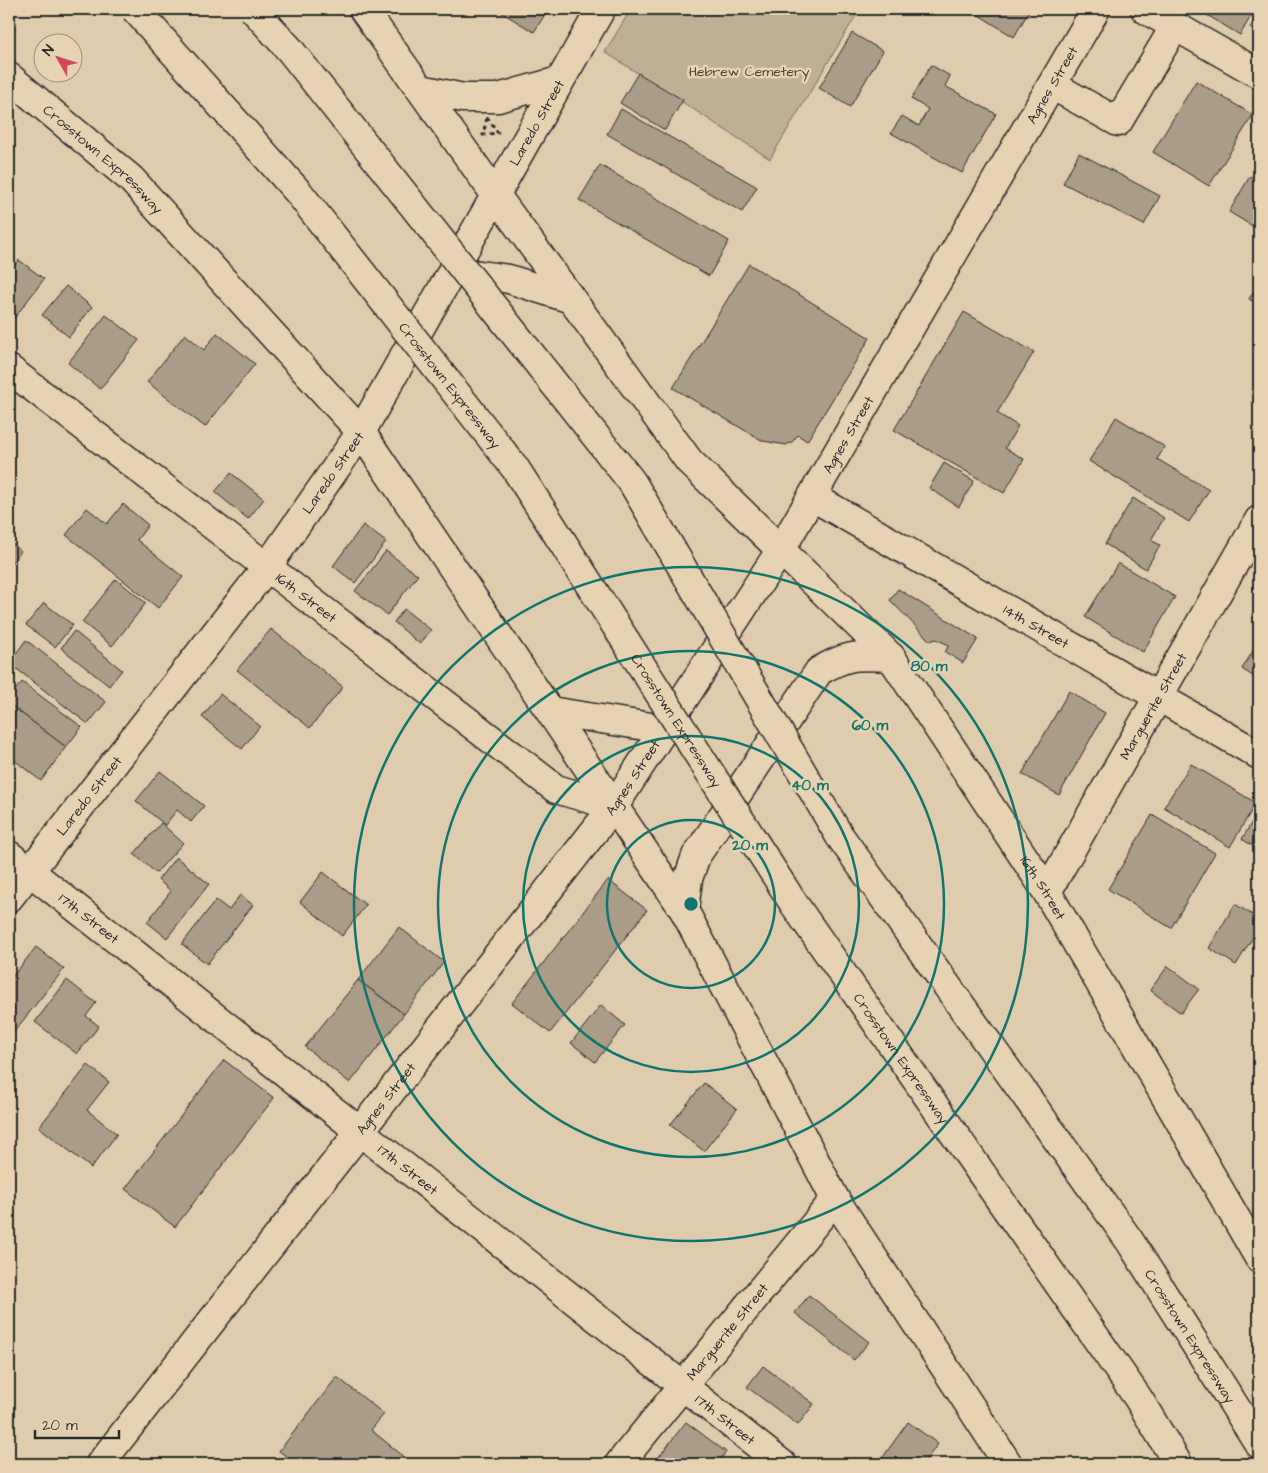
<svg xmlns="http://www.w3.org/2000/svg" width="1268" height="1473" font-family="'Architects Daughter',sans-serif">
<rect width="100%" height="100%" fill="#dfccad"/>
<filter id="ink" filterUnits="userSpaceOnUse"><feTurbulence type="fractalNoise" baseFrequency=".02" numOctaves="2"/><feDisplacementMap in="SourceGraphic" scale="10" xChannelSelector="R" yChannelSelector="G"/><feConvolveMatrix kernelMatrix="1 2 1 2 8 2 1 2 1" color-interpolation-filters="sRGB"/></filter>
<g filter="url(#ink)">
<!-- green -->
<polygon fill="#beaf95" stroke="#746d60" points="631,9 860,9 770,159 605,52"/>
<!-- building -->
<g fill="#aa9c86" stroke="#2b2b2b">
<polygon points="496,9 532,9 544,16 534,32"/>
<polygon points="969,9 1025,9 1029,11 1014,37"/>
<polygon points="1197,9 1255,9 1240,35"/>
<polygon points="1259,12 1259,34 1250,28"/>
<polygon points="852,33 883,51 850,107 819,88"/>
<polygon points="931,65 950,76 945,86 996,114 962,173 891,133 902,116 919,126 928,109 911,99"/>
<polygon points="638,73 683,100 665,130 620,103"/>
<polygon points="1196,81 1253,115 1209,186 1153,152"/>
<polygon points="621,109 757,187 742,212 607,134"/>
<polygon points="1079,153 1160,196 1144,225 1063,183"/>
<polygon points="600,165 729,241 709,276 579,200"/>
<polygon points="1250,176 1259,182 1259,230 1229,212"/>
<polygon points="19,260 44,279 9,325 9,273"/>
<polygon points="749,264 870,338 807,441 798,435 792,442 786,445 763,441 673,388"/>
<polygon points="1259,282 1259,305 1249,299"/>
<polygon points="66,286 92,307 69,337 42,315"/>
<polygon points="964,312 1034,352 997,413 1018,426 1005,448 1024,459 1004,493 894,430"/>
<polygon points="106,315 139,340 100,389 68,363"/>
<polygon points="217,333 255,364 205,427 147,382 185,334 204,350"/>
<polygon points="1116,417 1165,447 1157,459 1209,490 1189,522 1089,461"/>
<polygon points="944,463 974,481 959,507 929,488"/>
<polygon points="231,473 264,499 248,519 215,492"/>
<polygon points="1133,498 1164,518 1151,540 1160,545 1146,569 1105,544"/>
<polygon points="123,504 148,525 137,540 183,577 158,608 66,535 87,508 107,524"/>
<polygon points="363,525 386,542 355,583 333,566"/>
<polygon points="9,541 21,551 9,566"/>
<polygon points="386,551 418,575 387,615 355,591"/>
<polygon points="1118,563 1175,597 1143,652 1085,617"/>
<polygon points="116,579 146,603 112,646 82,622"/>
<polygon points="898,589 978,639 963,663 945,652 949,645 936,639 930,641 890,600"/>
<polygon points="44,603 73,625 55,647 26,625"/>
<polygon points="404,609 431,630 420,644 394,622"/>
<polygon points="271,629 343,687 310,728 237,670"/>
<polygon points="74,631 122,670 109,686 61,648"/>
<polygon points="26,640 106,702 88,724 9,663"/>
<polygon points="1259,641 1259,680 1242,669"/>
<polygon points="22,682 82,727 66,747 9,704 9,697"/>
<polygon points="1069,691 1105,713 1059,795 1022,774"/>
<polygon points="220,694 260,726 242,749 202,717"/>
<polygon points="9,704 66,747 41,781 9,756"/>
<polygon points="1191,764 1256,803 1230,847 1164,807"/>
<polygon points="160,771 204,806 191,822 177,810 165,825 136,801"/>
<polygon points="1259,810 1259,850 1242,839"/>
<polygon points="1152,815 1215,853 1171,928 1108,889"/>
<polygon points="161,823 183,843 156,873 134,854"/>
<polygon points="176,857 209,884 167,938 147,922 171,891 158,880"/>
<polygon points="323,872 366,905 342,936 300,902"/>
<polygon points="608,880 647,910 550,1033 512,1003"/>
<polygon points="240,895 253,905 207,964 182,944 216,900 229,910"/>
<polygon points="1235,904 1259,919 1259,927 1236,965 1209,948"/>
<polygon points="399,927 444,962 404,1014 358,980"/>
<polygon points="36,947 64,969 13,1033 9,1030 9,981"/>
<polygon points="1168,966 1199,989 1181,1013 1150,990"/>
<polygon points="67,980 96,1003 86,1016 99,1026 77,1054 35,1022"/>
<polygon points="358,980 404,1014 350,1083 305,1047"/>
<polygon points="601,1005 625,1025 595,1062 571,1043"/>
<polygon points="224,1060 274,1098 175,1227 125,1189"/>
<polygon points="88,1065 109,1082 87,1110 117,1134 91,1168 39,1127"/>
<polygon points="704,1083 737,1109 704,1151 670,1125"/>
<polygon points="809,1295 869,1342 854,1360 795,1313"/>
<polygon points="763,1366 814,1404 798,1425 747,1387"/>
<polygon points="337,1377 384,1414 371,1430 402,1455 395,1464 286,1464 290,1459 279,1451"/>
<polygon points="686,1422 726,1452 717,1464 654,1463"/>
<polygon points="908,1422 938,1444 923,1464 878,1464"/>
</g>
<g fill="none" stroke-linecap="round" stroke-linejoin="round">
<defs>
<g id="minor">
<polyline points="363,9 495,194"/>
<polyline points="1052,85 1118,122 1175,26"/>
<path id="s1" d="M9,369L556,789L614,806"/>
<path id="s2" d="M813,497L1259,755"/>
<path id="s3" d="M9,855L782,1464"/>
<path id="s4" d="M1047,892L1259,520"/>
<path id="s5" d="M619,1464L835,1199"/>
</g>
<g id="major">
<polyline points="1145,9 1259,74"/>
<path id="s6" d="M9,77L131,179L361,432L684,910L835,1199L1008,1464"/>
<polyline points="421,89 463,98 498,98 559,81"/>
<path id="s7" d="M495,194L689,461L891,657L1047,892L1259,1258"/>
<polyline points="452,271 509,279 571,299"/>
<polyline points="550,711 664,729"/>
<path id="s8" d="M9,898L267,567L361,432L601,9"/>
<path d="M684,910L688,879L696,856L819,671C850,653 857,656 891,657"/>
<path id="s9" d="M100,1464L614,806L780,551L1096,9"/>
</g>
<g id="highway">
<path id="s10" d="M839,835L1129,1240L1259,1444"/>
<path id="s11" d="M794,904L1138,1398L1178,1464"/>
</g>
</defs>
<!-- minor casing -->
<use href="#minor" stroke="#2b2b2b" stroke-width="31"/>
<!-- major casing -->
<use href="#major" stroke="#2b2b2b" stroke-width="31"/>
<!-- highway casing -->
<use href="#highway" stroke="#2b2b2b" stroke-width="31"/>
<!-- path -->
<polygon stroke="#2b2b2b" stroke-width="3" stroke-dasharray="4 4" stroke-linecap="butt" points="487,117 498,133 483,135"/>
<!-- minor -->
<use href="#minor" stroke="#e7d3b2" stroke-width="28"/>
<!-- major -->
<use href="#major" stroke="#e7d3b2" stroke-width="28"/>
<!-- highway -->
<use href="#highway" stroke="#e7d3b2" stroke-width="28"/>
<defs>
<g id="highway-bridge">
<path id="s12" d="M135,9L299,193L515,468L794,904"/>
<polyline points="253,9 290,50 632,482 839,835"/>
</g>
</defs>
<!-- highway-bridge casing -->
<use href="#highway-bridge" stroke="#2b2b2b" stroke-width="31" stroke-linecap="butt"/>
<!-- highway-bridge -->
<use href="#highway-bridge" stroke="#e7d3b2" stroke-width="28"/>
</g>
</g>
<!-- distance rings -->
<g fill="none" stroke="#0f766e" stroke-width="2.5">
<circle cx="691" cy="904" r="84"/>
<circle cx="691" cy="904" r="168"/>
<circle cx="691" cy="904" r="253"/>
<circle cx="691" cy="904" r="337"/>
</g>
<g text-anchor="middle" stroke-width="5" stroke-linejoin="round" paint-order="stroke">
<!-- park labels -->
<g font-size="14" fill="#484540" stroke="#e7d3b2">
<text x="749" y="76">Hebrew Cemetery</text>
</g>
<!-- street labels -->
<g font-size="14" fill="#2b2b2b" stroke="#e7d3b2">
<text dy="5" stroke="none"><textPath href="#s9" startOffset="1679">Agnes Street</textPath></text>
<text dy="5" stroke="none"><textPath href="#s8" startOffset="940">Laredo Street</textPath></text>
<text dy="5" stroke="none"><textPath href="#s6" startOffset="125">Crosstown Expressway</textPath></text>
<text dy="5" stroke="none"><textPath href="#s12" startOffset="491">Crosstown Expressway</textPath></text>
<text dy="5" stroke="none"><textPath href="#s9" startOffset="1274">Agnes Street</textPath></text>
<text dy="5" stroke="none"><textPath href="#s8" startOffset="535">Laredo Street</textPath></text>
<text dy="5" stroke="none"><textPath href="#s1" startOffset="375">16th Street</textPath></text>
<text dy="5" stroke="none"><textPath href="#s2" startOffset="258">14th Street</textPath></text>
<text dy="5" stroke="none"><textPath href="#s4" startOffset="214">Marguerite Street</textPath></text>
<text dy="5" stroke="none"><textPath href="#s12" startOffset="896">Crosstown Expressway</textPath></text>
<text dy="5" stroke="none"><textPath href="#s9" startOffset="869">Agnes Street</textPath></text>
<text dy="5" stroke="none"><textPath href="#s8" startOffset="130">Laredo Street</textPath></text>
<text dy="5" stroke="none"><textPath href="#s7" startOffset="888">16th Street</textPath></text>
<text dy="5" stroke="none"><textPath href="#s3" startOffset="102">17th Street</textPath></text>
<text dy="5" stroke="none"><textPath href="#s11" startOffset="188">Crosstown Expressway</textPath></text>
<text dy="5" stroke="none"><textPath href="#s9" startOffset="464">Agnes Street</textPath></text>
<text dy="5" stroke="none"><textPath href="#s3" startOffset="508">17th Street</textPath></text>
<text dy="5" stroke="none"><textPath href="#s5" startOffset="171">Marguerite Street</textPath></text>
<text dy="5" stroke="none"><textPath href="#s10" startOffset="612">Crosstown Expressway</textPath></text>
<text dy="5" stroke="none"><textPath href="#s3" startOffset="912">17th Street</textPath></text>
</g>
</g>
<circle cx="691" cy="904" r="8" fill="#0f766e" stroke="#e7d3b2" stroke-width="2.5"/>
<g font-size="15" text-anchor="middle" font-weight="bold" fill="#0f766e" stroke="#e7d3b2" stroke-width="5" stroke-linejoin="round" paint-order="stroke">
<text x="929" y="671">80 m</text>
<text x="870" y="730">60 m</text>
<text x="810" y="790">40 m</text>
<text x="750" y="850">20 m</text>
</g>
<!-- margin -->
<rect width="1268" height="1473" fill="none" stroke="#e7d3b2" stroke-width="30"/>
<rect x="15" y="15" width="1238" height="1443" fill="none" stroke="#2b2b2b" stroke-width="2" filter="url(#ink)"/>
<!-- north arrow -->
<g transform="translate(58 58) rotate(309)"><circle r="24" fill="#e7d3b2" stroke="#9c907c"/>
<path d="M0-4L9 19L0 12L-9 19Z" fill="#d1495b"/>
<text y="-8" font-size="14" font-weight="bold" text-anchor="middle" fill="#2b2b2b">N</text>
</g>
<!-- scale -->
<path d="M35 1430v8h84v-8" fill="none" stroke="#2b2b2b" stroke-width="2.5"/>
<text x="42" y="1430" font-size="15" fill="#2b2b2b" stroke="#e7d3b2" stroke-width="4" paint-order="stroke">20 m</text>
</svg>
